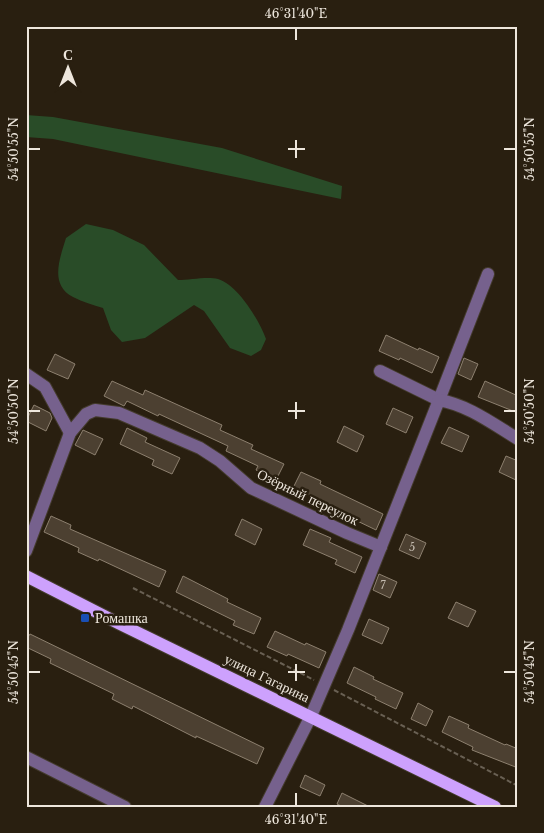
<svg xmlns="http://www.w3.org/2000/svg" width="544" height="833" font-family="'Libre Baskerville',serif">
<rect width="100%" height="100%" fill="#291f10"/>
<!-- green -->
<g fill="#294c28">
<polygon points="26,115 53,117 222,148 342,186 341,199 53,139 26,137"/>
<path d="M86,224L113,230L144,245L178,280C189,280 208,276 218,279C238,285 259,320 266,339L261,350L251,356L230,348L204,311L194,305L145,338L122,342L111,330L103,308C93,305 83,302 73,297C49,285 60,258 66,238Z"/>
</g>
<!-- building -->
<g fill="#4c4031" stroke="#8d806f">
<polygon points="386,335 418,350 419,348 439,357 432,373 400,358 399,360 379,351"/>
<polygon points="55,354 75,364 68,379 47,370"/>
<polygon points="464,358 478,364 471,380 458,374"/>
<polygon points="112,381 143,395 145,390 222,425 220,430 253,445 251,449 284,464 276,480 256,470 258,466 226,451 228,446 159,414 158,416 127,401 124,406 104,396"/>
<polygon points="485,381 518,396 518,413 478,397"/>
<polygon points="34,405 50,413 52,418 46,431 26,421"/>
<polygon points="393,408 413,417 406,433 386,424"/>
<polygon points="344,426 364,436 357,452 337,442"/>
<polygon points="449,427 469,436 462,452 441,443"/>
<polygon points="127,428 147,438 145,442 180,458 172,474 152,465 154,460 120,444"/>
<polygon points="83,430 103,439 95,455 75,445"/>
<polygon points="506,456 518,461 518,481 499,472"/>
<polygon points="301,472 321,481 320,484 383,514 376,530 322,504 323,501 293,488"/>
<polygon points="51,516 71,525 70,529 166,571 159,587 99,559 98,561 78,552 79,548 44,532"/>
<polygon points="242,519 262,529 255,545 235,535"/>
<polygon points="310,529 331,538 329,542 362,557 355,573 335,564 337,560 303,545"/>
<polygon points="406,534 426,543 419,559 399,550"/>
<polygon points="379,574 397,582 390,598 373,590"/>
<polygon points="183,576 228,599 227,602 261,618 254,634 233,625 235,621 176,592"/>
<polygon points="456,602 476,611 468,627 448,618"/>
<polygon points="369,619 389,628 382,644 362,635"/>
<polygon points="275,631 305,645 306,643 326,652 319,668 288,654 287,656 267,647"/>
<polygon points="30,634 264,748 257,764 196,736 196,738 133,706 132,709 112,699 114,694 50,663 51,659 26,647 26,640"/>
<polygon points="354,667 374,677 373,679 403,693 396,709 375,699 376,697 347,683"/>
<polygon points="418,703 433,711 426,726 411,719"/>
<polygon points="449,716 469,725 468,728 505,745 506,744 518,749 518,768 472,750 473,747 442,732"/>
<polygon points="305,775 325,785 320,796 300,787"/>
<polygon points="342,793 370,807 343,807 337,804"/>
</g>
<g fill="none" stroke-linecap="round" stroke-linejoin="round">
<defs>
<g id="minor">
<polyline points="380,371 439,400 488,274"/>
<polyline points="26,374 45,387 70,433"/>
<polyline points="26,551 70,433 86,414 95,410 119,413 200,448 220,461 251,488 347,533 381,547"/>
<polyline points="26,757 125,807"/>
<path d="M265,807L311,716L348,630L439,400C468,405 493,424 518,439"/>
</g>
<polyline id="major" points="26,576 118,623 495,807"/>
</defs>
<!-- minor casing -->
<use href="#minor" stroke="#443b2d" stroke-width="14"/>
<!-- major casing -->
<use href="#major" stroke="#443b2d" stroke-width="14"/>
<!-- path -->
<g stroke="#696053" stroke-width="2" stroke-dasharray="5 2.5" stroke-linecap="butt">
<polyline points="133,588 314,680"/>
<polyline points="334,690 518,786"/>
</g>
<!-- minor -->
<use href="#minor" stroke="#76618d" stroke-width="12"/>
<!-- major -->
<use href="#major" stroke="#cda1fd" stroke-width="12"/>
</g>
<!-- ticks -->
<path fill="none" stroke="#ede6dc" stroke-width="2" d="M296,28V40M296,140V158M28,149H40M288,149H305M504,149H516M296,402V419M28,411H40M288,411H305M504,411H516M296,664V681M28,672H40M288,672H305M504,672H516M296,793V806"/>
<!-- markers -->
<rect fill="#1a4fb4" stroke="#291f10" stroke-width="2" x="80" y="613" width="10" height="10" rx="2.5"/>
<g text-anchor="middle" stroke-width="5" stroke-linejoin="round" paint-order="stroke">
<!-- number labels -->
<g font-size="11" fill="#c5bcb1">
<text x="412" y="551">5</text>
<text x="383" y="589">7</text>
</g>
<!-- street labels -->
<g font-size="14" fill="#ede6dc" stroke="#291f10">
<text transform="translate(308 497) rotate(26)" y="5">Озёрный переулок</text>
<text transform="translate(267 678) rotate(26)" y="5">улица Гагарина</text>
</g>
<!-- poi labels -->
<g font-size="14" fill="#ede6dc" stroke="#291f10" text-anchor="start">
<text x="95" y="623">Ромашка</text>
</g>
</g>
<!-- border -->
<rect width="544" height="833" fill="none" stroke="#291f10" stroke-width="55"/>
<!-- north arrow -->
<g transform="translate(68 68)" stroke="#291f10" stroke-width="4" paint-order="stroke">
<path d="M0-4L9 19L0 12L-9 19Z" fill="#ede6dc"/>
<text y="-8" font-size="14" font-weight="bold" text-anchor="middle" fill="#ede6dc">С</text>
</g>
<rect x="28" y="28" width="488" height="778" fill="none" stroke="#ede6dc" stroke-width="2"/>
<g font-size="12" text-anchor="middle" fill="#ede6dc">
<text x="296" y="18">46°31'40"E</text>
<text transform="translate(14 149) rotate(-90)" y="4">54°50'55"N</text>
<text transform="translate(530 149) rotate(-90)" y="4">54°50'55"N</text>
<text transform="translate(14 411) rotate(-90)" y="4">54°50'50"N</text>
<text transform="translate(530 411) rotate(-90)" y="4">54°50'50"N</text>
<text transform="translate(14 672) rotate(-90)" y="4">54°50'45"N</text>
<text transform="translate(530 672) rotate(-90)" y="4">54°50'45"N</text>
<text x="296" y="824">46°31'40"E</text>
</g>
</svg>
